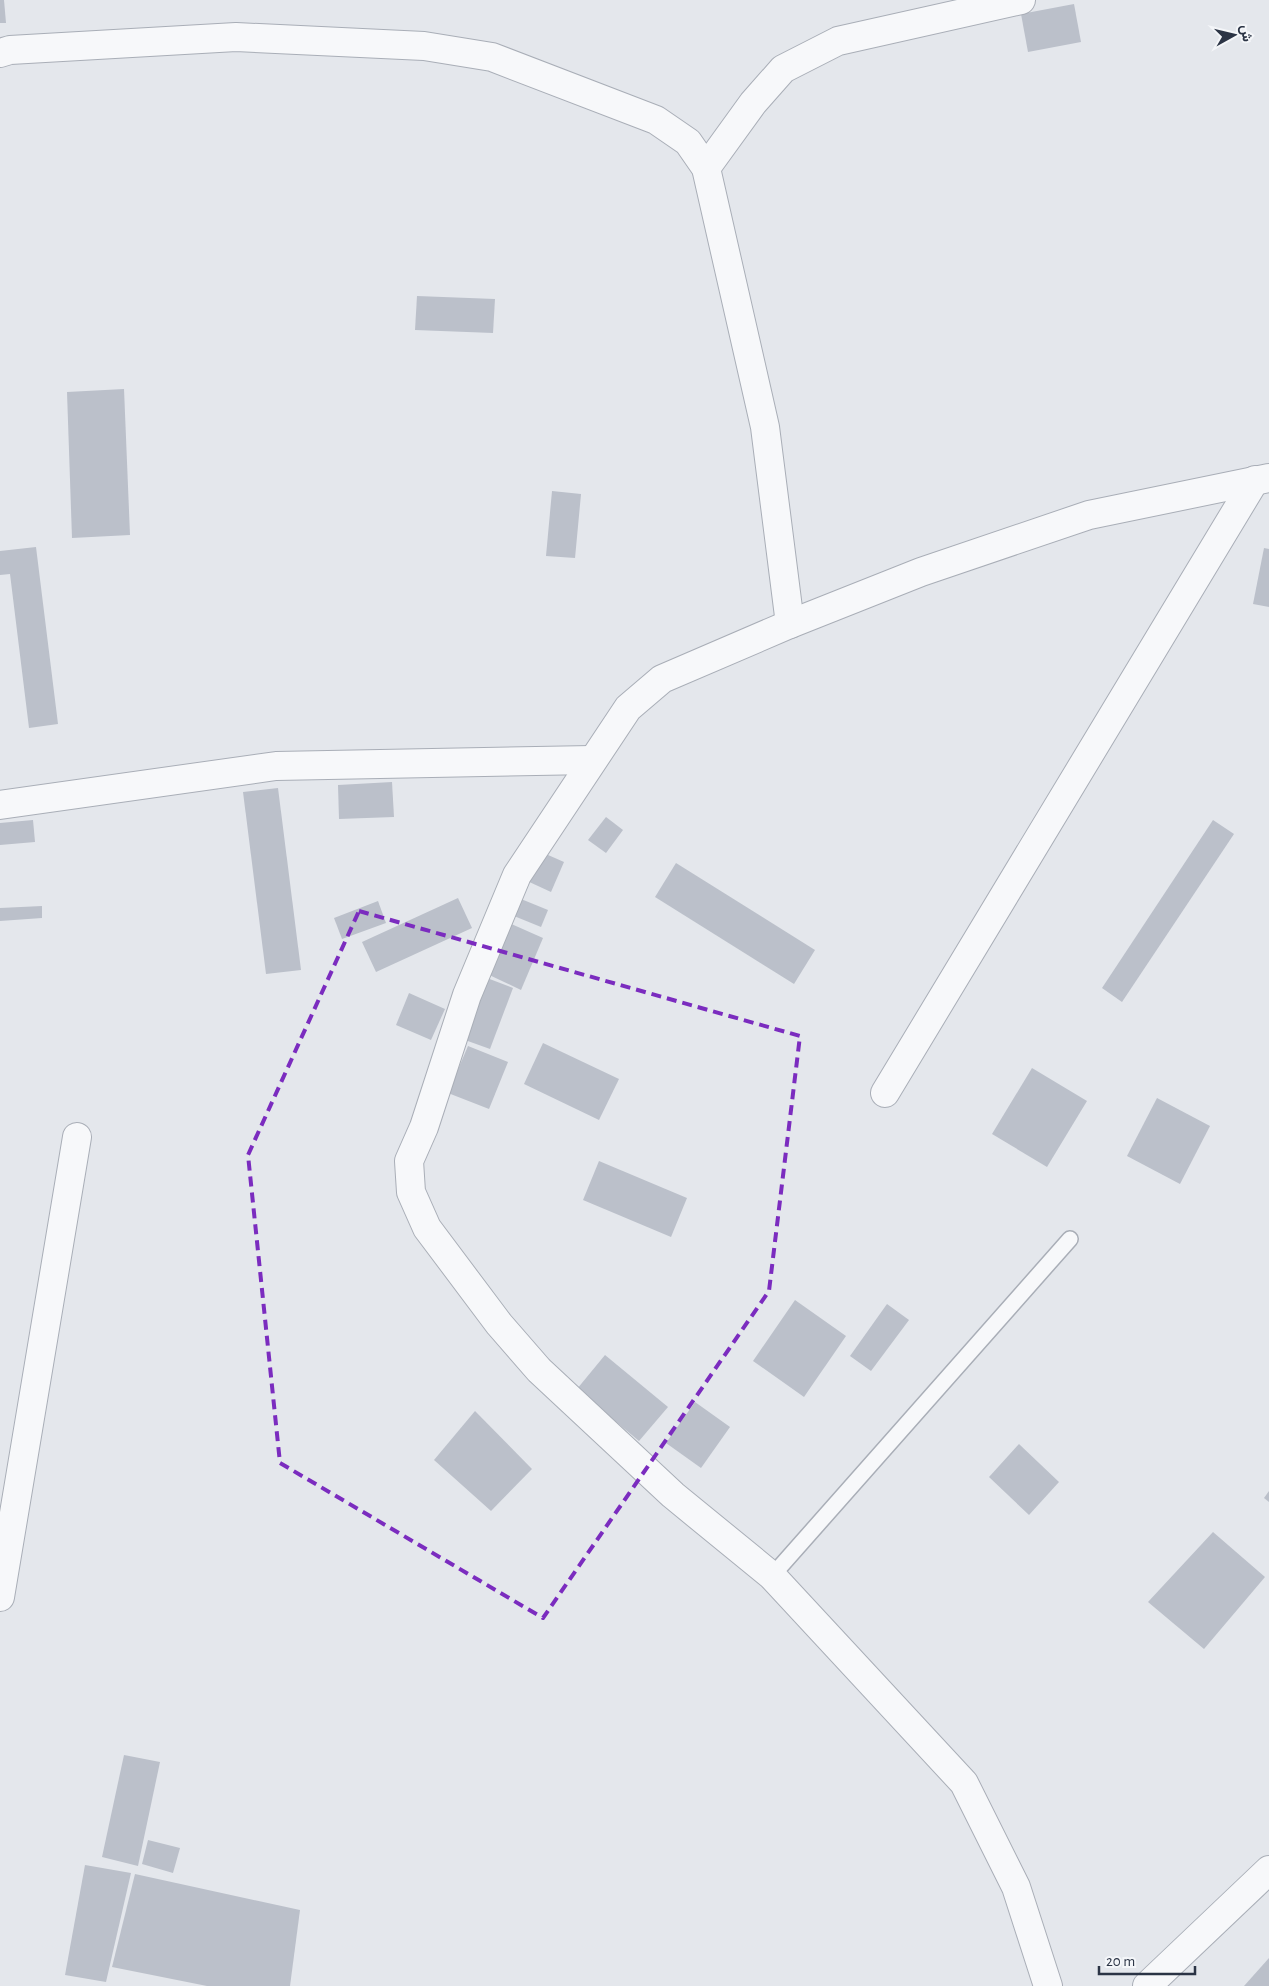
<svg xmlns="http://www.w3.org/2000/svg" width="1269" height="1986" font-family="'Alegreya Sans',Vazirmatn,sans-serif">
<rect width="100%" height="100%" fill="#e4e7ec"/>
<!-- building -->
<g fill="#bbc0ca">
<polygon points="0,0 4,0 6,23 0,23"/>
<polygon points="1074,4 1081,42 1028,52 1021,14"/>
<polygon points="417,296 495,299 493,333 415,330"/>
<polygon points="124,389 130,535 72,538 67,392"/>
<polygon points="552,491 581,494 575,558 546,556"/>
<polygon points="36,547 58,724 29,728 10,574 0,575 0,551"/>
<polygon points="1264,548 1269,549 1269,607 1253,604"/>
<polygon points="392,782 394,817 339,819 338,785"/>
<polygon points="278,788 301,970 266,974 243,792"/>
<polygon points="606,817 623,830 606,853 588,840"/>
<polygon points="33,820 35,842 0,845 0,823"/>
<polygon points="1213,820 1234,834 1122,1002 1102,988"/>
<polygon points="539,851 564,862 551,892 525,880"/>
<polygon points="676,863 815,950 794,984 655,897"/>
<polygon points="458,898 472,928 376,972 362,942"/>
<polygon points="521,899 548,910 541,927 514,916"/>
<polygon points="378,901 386,923 342,939 334,918"/>
<polygon points="42,906 42,918 0,921 0,908"/>
<polygon points="507,922 543,938 521,990 485,973"/>
<polygon points="487,978 513,988 490,1049 465,1040"/>
<polygon points="409,993 445,1009 431,1040 396,1025"/>
<polygon points="543,1043 619,1079 599,1120 524,1084"/>
<polygon points="468,1046 508,1062 489,1109 448,1093"/>
<polygon points="1032,1068 1087,1101 1047,1167 992,1134"/>
<polygon points="1157,1098 1210,1126 1180,1184 1127,1156"/>
<polygon points="599,1161 687,1198 671,1237 583,1200"/>
<polygon points="795,1300 846,1336 804,1397 753,1361"/>
<polygon points="887,1304 909,1320 871,1371 850,1356"/>
<polygon points="605,1355 668,1407 639,1441 577,1389"/>
<polygon points="695,1402 730,1427 701,1468 666,1443"/>
<polygon points="475,1411 532,1469 491,1511 434,1460"/>
<polygon points="1019,1444 1059,1482 1029,1515 989,1477"/>
<polygon points="1269,1491 1269,1502 1264,1498"/>
<polygon points="1213,1532 1265,1577 1204,1649 1148,1602"/>
<polygon points="124,1755 160,1762 138,1866 102,1857"/>
<polygon points="148,1840 180,1848 173,1873 142,1864"/>
<polygon points="85,1865 131,1873 106,1982 65,1975"/>
<polygon points="135,1874 300,1910 290,1986 207,1986 112,1967"/>
<polygon points="1269,1958 1269,1986 1244,1986"/>
</g>
<g fill="none" stroke-linecap="round" stroke-linejoin="round">
<defs>
<polyline id="service" points="772,1576 1070,1239"/>
<g id="minor">
<polyline points="0,53 10,50 236,37 424,46 492,57 656,120 688,142 706,168 765,427 790,624"/>
<polyline points="706,168 753,103 783,69 838,41 1021,0"/>
<polyline points="0,805 276,766 592,760"/>
<polyline points="885,1093 1255,480"/>
<polyline points="0,1597 77,1137"/>
<polyline points="1048,1986 1016,1887 964,1783 772,1576 673,1495 539,1370 499,1324 427,1228 411,1192 409,1161 424,1127 467,995 517,875 628,708 662,679 790,624 921,572 1089,515 1269,478"/>
<polyline points="1147,1986 1269,1870"/>
</g>
</defs>
<!-- service casing -->
<use href="#service" stroke="#a9aeb7" stroke-width="18"/>
<!-- minor casing -->
<use href="#minor" stroke="#a9aeb7" stroke-width="30"/>
<!-- service -->
<use href="#service" stroke="#f7f8fa" stroke-width="15"/>
<!-- minor -->
<use href="#minor" stroke="#f7f8fa" stroke-width="28"/>
</g>
<!-- marked area -->
<path fill="none" stroke="#7b2cbf" stroke-width="4" stroke-dasharray="10 6" stroke-linejoin="round" d="M359,911L800,1036L769,1291L543,1618L280,1463L248,1155Z"/>
<!-- north arrow -->
<g transform="translate(1234 35) rotate(82)" stroke="#f4f6f9" stroke-width="4" paint-order="stroke">
<path d="M0-4L9 19L0 12L-9 19Z" fill="#2b3445"/>
<text y="-8" font-size="14" font-weight="bold" text-anchor="middle" fill="#2b3445">ش</text>
</g>
<!-- scale -->
<path d="M1099 1966v8h96v-8" fill="none" stroke="#2b3445" stroke-width="2.5"/>
<text x="1106" y="1966" font-size="15" fill="#2b3445" stroke="#f4f6f9" stroke-width="4" paint-order="stroke">20 m</text>
</svg>
